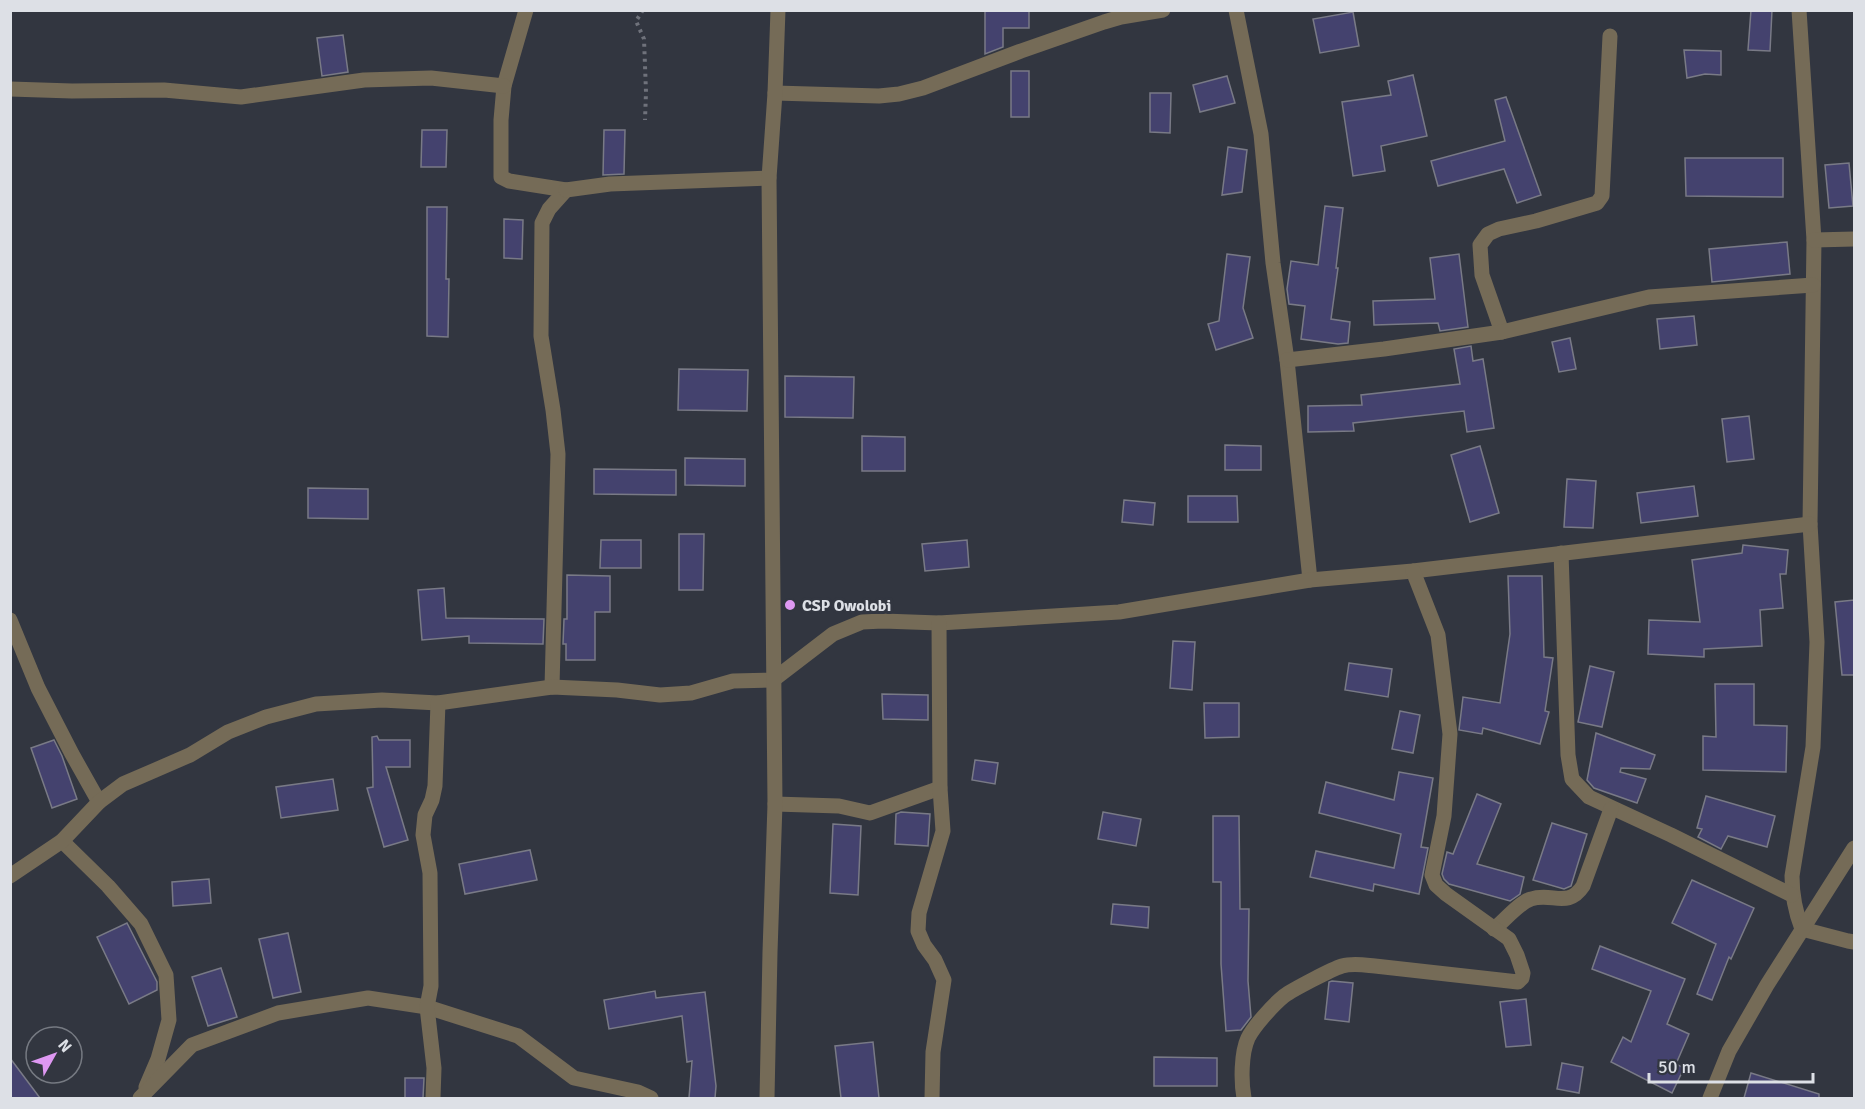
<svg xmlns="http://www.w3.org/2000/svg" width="1865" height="1109" font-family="Signika,sans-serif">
<rect width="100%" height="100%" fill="#323640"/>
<!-- building -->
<g fill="#44426e" stroke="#797a86" stroke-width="1.5">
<polygon points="985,10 1029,10 1029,28 1003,28 1003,47 985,54"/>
<polygon points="1751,10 1772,10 1770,51 1748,50"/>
<polygon points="1353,12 1359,46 1320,53 1313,19"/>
<polygon points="343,35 348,72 322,76 317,38"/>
<polygon points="1684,50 1721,51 1721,75 1705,74 1687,78"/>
<rect x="1011" y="71" width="18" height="46"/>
<polygon points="1413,75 1427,136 1381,146 1385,171 1353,176 1342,102 1391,95 1388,81"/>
<polygon points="1227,76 1235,103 1200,112 1193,85"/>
<polygon points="1150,93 1171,93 1170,133 1150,132"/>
<polygon points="1506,97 1541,195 1517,203 1504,169 1438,186 1431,161 1505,141 1495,100"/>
<polygon points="422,130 447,130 446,167 421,167"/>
<polygon points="604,130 625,130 624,174 603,175"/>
<polygon points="1228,147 1247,150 1242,192 1222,195"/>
<polygon points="1685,158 1783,158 1783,197 1686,196"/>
<polygon points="1849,163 1853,206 1829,208 1825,165"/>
<polygon points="1325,206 1343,208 1336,268 1338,268 1331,319 1350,322 1348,343 1338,344 1301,339 1305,306 1289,304 1287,289 1291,261 1318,265"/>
<polygon points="427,207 447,207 446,279 449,279 448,337 427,336"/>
<polygon points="504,219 523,220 522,259 504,258"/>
<polygon points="1787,242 1790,274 1712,282 1709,249"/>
<polygon points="1227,254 1250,257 1243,308 1253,338 1216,350 1208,324 1219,321"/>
<polygon points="1459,254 1468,327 1440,331 1438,323 1374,325 1373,301 1435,299 1430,258"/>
<polygon points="1694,316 1697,345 1660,349 1657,319"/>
<polygon points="1570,338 1576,369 1559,372 1552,342"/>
<polygon points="1471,346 1473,361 1483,359 1494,428 1467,432 1464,411 1353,423 1354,431 1308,432 1308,406 1362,405 1361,395 1460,384 1454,349"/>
<polygon points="679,369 748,370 747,411 678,410"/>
<polygon points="785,376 854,377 853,418 785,417"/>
<polygon points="1749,416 1754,459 1727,462 1722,419"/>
<polygon points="862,436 905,437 905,471 862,471"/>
<polygon points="1225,445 1261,446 1261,470 1225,470"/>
<polygon points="1480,446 1499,513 1470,522 1451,455"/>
<polygon points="685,458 745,459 745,486 685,485"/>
<polygon points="594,469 676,470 676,495 594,494"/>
<polygon points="1567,479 1596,481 1593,528 1564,527"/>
<polygon points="1694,486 1698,516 1641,523 1637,493"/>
<polygon points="308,488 368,489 368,519 308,518"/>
<polygon points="1188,496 1237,496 1238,522 1188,522"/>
<polygon points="1124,500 1155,503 1153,525 1122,522"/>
<polygon points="679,534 704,534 703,590 679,590"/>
<polygon points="601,540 641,540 641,568 600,568"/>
<polygon points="967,540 969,567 925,571 922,544"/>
<polygon points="1743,545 1788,550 1786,574 1780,574 1783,608 1760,610 1762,646 1704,649 1704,657 1648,654 1649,620 1700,622 1692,560 1742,553"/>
<polygon points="567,575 610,576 610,612 595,612 595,660 566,660 566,644 563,644 564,619 567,619"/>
<polygon points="1508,576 1542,576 1544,657 1553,658 1545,711 1549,712 1540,744 1483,728 1482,734 1459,730 1463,697 1500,703 1510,634"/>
<polygon points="444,588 446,618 544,619 543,644 469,643 469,636 422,640 418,590"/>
<polygon points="1854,600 1854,675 1842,675 1835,602"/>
<polygon points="1173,641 1195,642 1192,690 1170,688"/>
<polygon points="1349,663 1392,669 1388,697 1345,690"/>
<polygon points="1590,666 1614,672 1602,727 1578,722"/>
<polygon points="1715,684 1754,684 1754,725 1787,726 1786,772 1703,770 1703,736 1716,737"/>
<polygon points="882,694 928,695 928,720 883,719"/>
<polygon points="1204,703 1239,703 1239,737 1205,738"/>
<polygon points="1400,711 1420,715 1413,753 1392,749"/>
<polygon points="1596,733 1655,755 1650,769 1621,768 1620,772 1646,779 1637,803 1594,788 1587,780"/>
<polygon points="377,736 379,740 410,740 410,767 386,767 408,840 384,847 367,788 373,787 372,737"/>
<polygon points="54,740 62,756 77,799 52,808 31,748"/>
<polygon points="975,760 998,763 995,784 972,780"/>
<polygon points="1399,772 1433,778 1421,847 1428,848 1419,894 1374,884 1373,891 1310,877 1316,851 1394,868 1401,834 1319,813 1326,782 1394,800"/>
<polygon points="333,779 338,810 281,818 276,787"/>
<polygon points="1477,794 1501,804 1477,864 1524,877 1520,894 1510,901 1449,884 1444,879 1442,874 1447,852 1453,854"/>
<polygon points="1706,796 1775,816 1767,847 1728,836 1721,849 1698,837 1702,829 1697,828"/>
<polygon points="901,812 930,814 928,846 895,844 896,814"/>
<polygon points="1103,812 1141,819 1136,846 1098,839"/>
<polygon points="1213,816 1239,816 1240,909 1249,909 1248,981 1251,1017 1241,1030 1226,1031 1221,964 1221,882 1213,882"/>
<polygon points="1552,823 1587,834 1571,886 1564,889 1533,880"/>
<polygon points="833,824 861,826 858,895 830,893"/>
<polygon points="530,850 537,880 465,894 459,864"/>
<polygon points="209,879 211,903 173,906 172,882"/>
<polygon points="1692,880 1754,908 1731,959 1729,957 1712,1000 1697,994 1716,944 1672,923"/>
<polygon points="1113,904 1149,907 1148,928 1111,924"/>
<polygon points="127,923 157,982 157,990 129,1004 97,937"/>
<polygon points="288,933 301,992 273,998 259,939"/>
<polygon points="1600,946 1685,979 1667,1024 1689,1034 1676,1064 1684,1068 1672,1093 1611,1062 1623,1037 1631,1042 1651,991 1592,969"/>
<polygon points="221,968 237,1017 208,1026 192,977"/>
<polygon points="1332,981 1353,983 1349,1022 1325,1019 1329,982"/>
<polygon points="655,991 656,998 705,992 716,1086 715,1098 689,1098 692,1061 687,1062 682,1016 609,1029 604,1000"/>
<polygon points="1526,999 1531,1045 1506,1047 1500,1002"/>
<polygon points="873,1042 879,1098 841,1098 835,1046"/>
<polygon points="1154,1057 1217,1058 1217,1086 1154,1086"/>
<polygon points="10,1058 40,1098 10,1098"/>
<polygon points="1562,1063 1583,1067 1579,1093 1557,1089"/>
<polygon points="1751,1073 1819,1094 1819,1098 1744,1098"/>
<polygon points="405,1078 424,1078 423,1098 405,1098"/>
</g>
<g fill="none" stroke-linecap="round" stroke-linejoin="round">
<!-- path -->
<polyline stroke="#6f727b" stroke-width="4" stroke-dasharray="3 4.5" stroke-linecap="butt" points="643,10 636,21 644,39 646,92 645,120"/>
<!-- minor -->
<g stroke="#756b57" stroke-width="15">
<polyline points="526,10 504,86 501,120 501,177 509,181 566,190 549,209 542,223 541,336 553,410 558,454 552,687"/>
<polyline points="1236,10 1261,134 1273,263 1287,360 1310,580"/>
<path d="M1799,10L1814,240L1810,524L1817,642L1813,747L1792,876C1792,896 1795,911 1802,929L1848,941L1854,942"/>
<polyline points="10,89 72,91 164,90 241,97 364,80 431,78 504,86"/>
<polyline points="775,93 879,96 899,94 923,88 1021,51 1104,22 1121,17 1163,10"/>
<polyline points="566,190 610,184 769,178"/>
<polyline points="1814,240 1854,239"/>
<polyline points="1502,332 1482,275 1480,245 1488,234 1499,229 1536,221 1597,203 1602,196 1610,36"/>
<polyline points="1287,360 1384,349 1502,332 1649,297 1813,285"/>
<polyline points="1561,553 1568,755 1572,779 1589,797 1671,835 1792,895"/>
<polyline points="10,620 38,688 72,754 99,802"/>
<polyline points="775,804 839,806 870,813 940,788"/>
<polyline points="62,841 108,886 141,924 166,975 169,1020 158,1059 146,1087"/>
<polyline points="10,876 62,841 99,802 123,784 190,755 228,732 266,717 316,704 382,700 438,703 552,687 617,690 660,695 691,693 733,681 773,680 833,634 862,622 883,621 939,623 1119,612 1310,580 1413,571 1810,524"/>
<path d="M1494,929C1504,921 1520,902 1531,899C1552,892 1568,909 1583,886L1611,809"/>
<polyline points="140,1098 192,1045 278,1013 368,998 427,1007 518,1036 574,1078 638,1092 651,1098"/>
<polyline points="433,1098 434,1068 427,1007 431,986 430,873 423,835 425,815 432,800 435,786 438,703"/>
<polyline points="767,1098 770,952 775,804 769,178 775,93 778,10"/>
<polyline points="932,1098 933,1052 944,980 935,960 924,945 918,931 919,913 943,831 940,788 939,623"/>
<path d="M1244,1098C1241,1082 1241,1053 1248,1038C1254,1026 1273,1005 1284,996C1292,990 1332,969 1342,966C1353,963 1364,965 1375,966L1518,982L1522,978L1523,973L1517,955L1509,939L1446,894L1436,885L1432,875L1444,816L1450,734L1438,635L1413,571"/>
<polyline points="1710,1098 1729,1051 1767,985 1854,848"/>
</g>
</g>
<!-- markers -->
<circle fill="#de98f2" stroke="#323640" stroke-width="2" cx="790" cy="605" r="6"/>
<g text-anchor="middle" stroke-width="6" stroke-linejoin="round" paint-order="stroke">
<!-- poi labels -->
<g font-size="16" font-weight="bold" fill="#dde0e6" stroke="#323640" text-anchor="start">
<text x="802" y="611">CSP Owolobi</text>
</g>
</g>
<!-- border -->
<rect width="1865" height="1109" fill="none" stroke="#dde0e6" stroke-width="24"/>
<!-- north arrow -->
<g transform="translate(54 1055) rotate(50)"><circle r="28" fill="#323640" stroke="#767a82" stroke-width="1.5"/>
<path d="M0-4.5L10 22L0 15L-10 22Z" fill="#de98f2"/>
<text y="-9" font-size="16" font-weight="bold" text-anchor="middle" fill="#dde0e6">N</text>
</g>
<!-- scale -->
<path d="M1649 1073v9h164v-9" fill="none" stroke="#dde0e6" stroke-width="3"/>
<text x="1658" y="1073" font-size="18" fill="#dde0e6" stroke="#323640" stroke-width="4.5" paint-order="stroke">50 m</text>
</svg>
